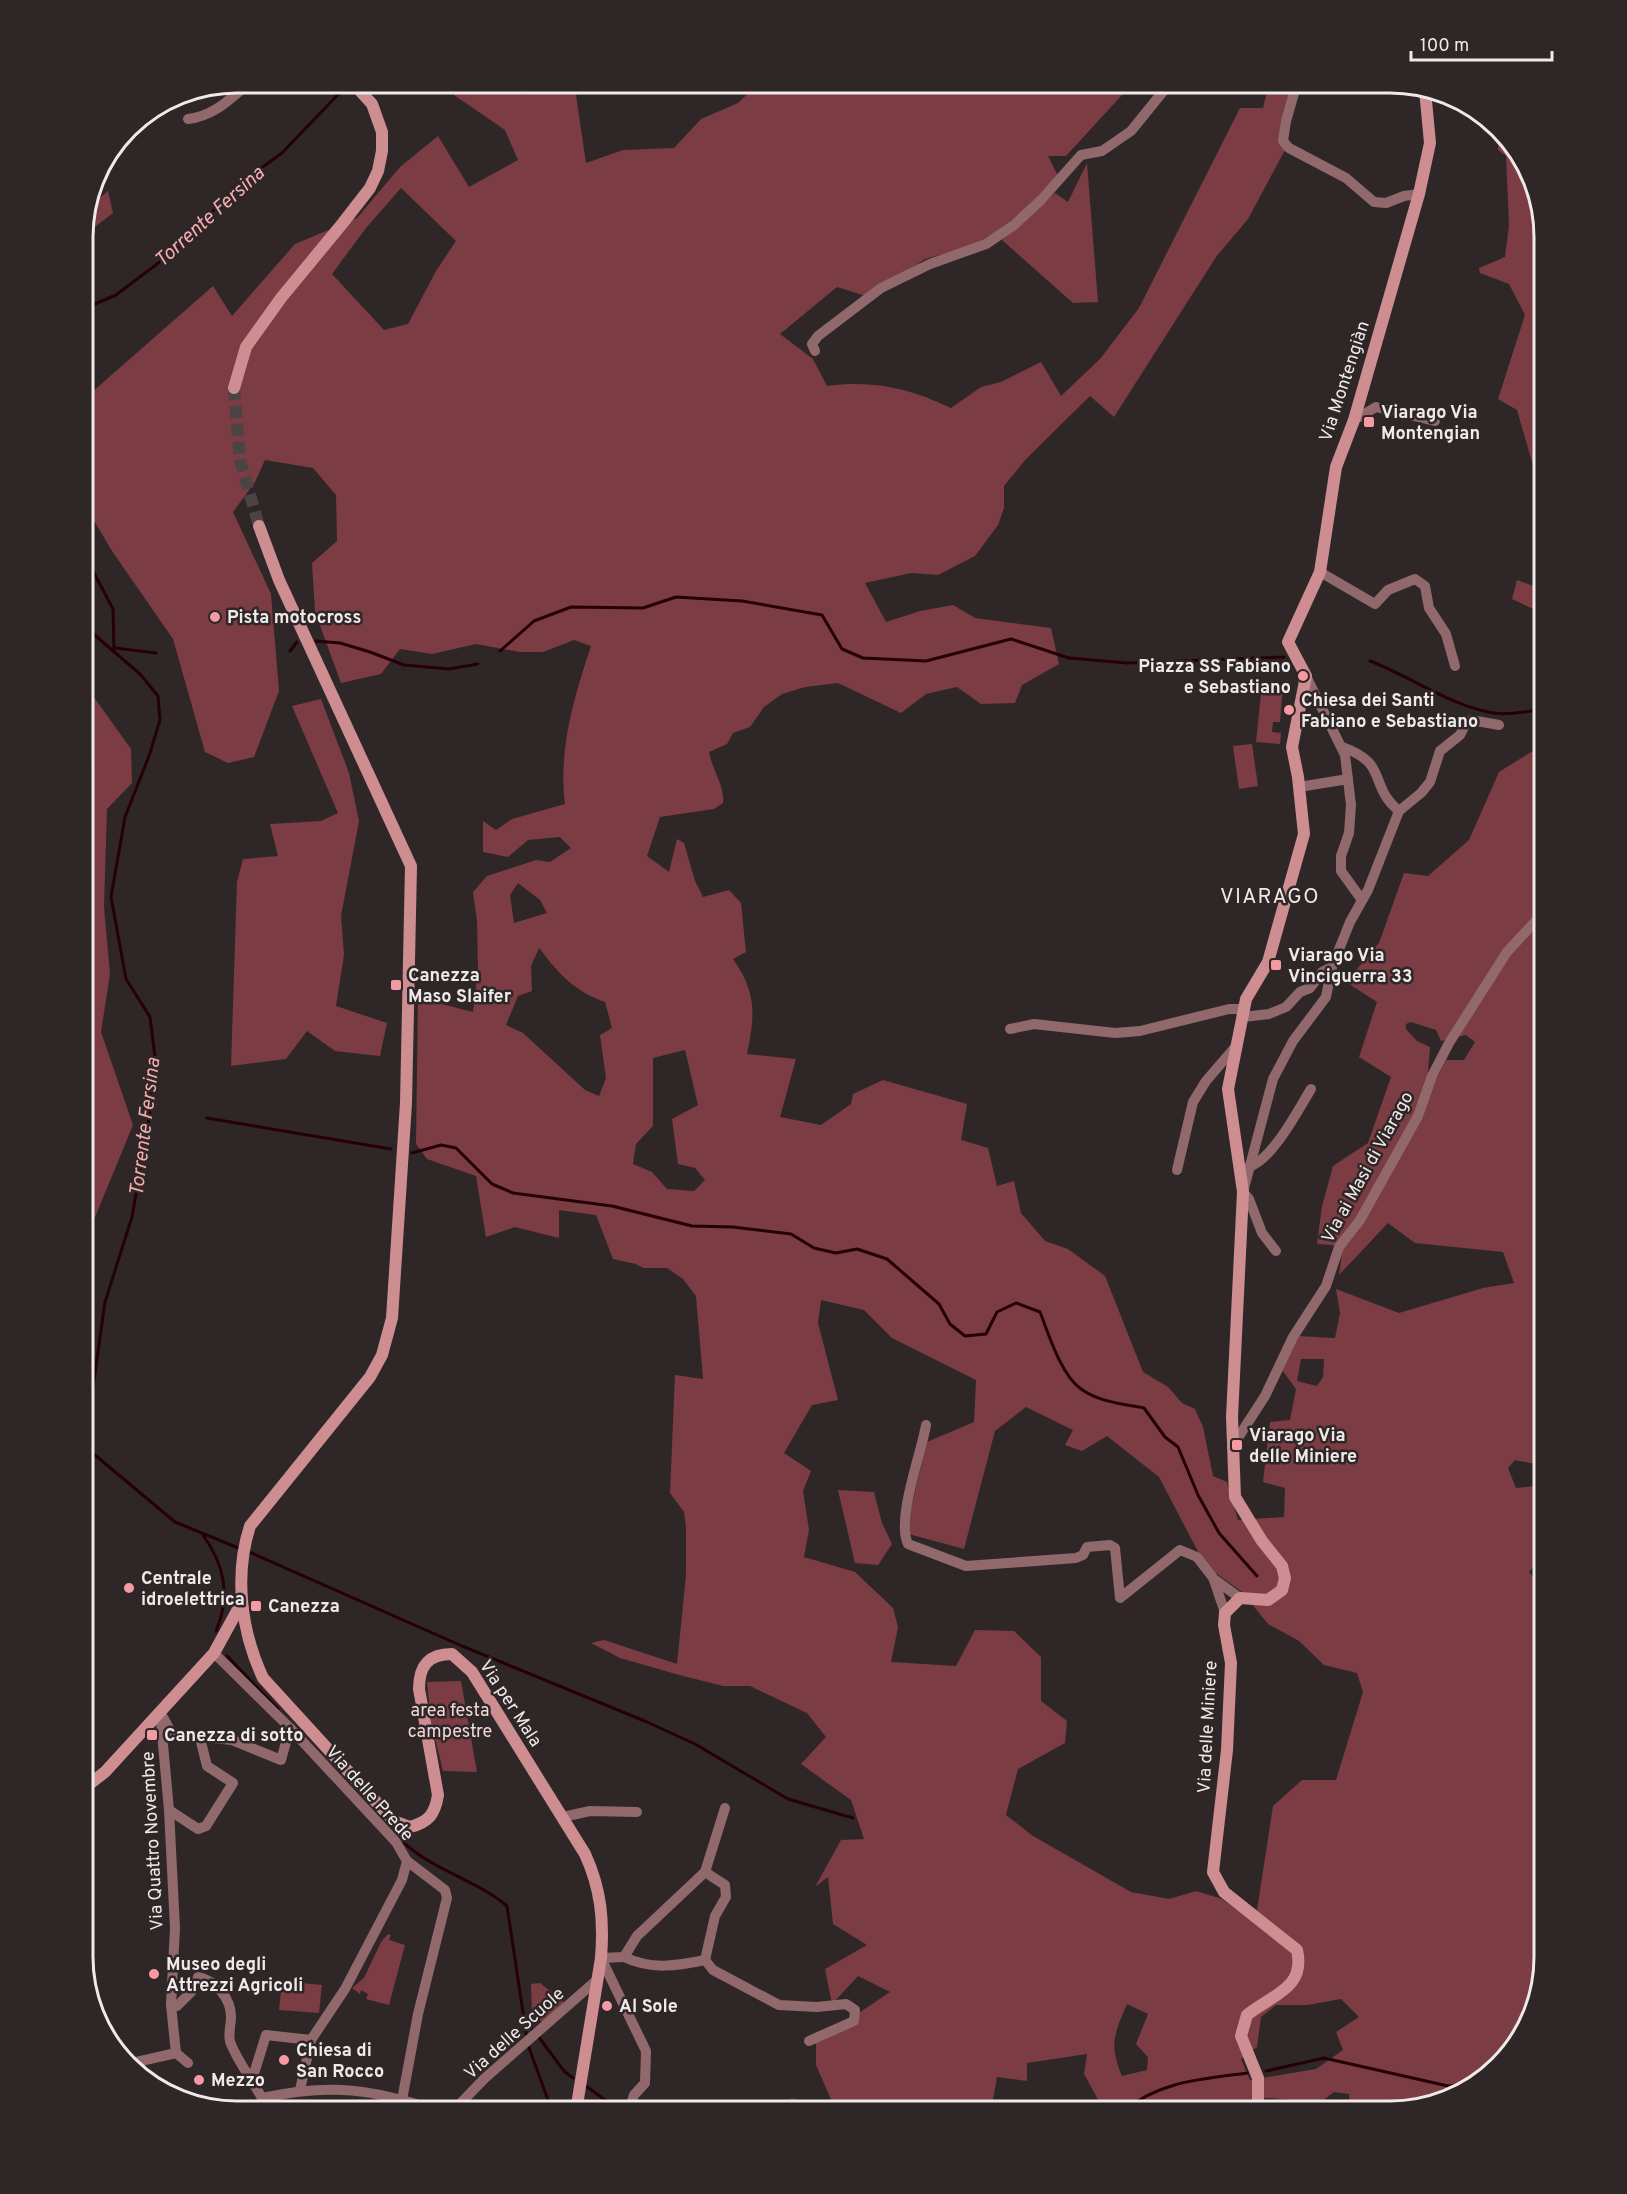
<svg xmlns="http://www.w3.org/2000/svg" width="1627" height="2194" font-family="Overpass,sans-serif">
<rect width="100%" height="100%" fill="#2f2727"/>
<!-- green -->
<g fill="#7b3c43" fill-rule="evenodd">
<path d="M463,83H508L527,95L538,83H610L576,95L586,163L623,150L674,148L701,119L738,103L759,83H1133L1066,156H1048L1058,176L1024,211L997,231L973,246L925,259L869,297L837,287L780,334L813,359L827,386C874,380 908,388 951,408L981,387L1001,382L1041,362L1061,396L1100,359L1139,308L1240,108H1263L1269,83H1299L1285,150L1248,219L1216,257L1114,417L1090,396L1026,459L1004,486V508L998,525L975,556L938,575L911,573L865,583L886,622L920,611L953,605L975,618L1051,628L1059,664L1022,685L1015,703L981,704L957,687L926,694L901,713L838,683L805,687L782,694L764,707L750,727L733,733L727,744L709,752C712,770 725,786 723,803L714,809L660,817L647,856L669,872L677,839L684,843L695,881L703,897L729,890L741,903L746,952L733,959C757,993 755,1015 747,1054L796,1059L780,1117L821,1125L851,1104L853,1094L883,1080L967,1104L961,1140L988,1148L997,1186L1014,1181L1021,1213L1045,1241L1068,1249L1105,1276L1143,1372L1168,1387L1182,1403L1195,1409L1203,1427L1213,1476L1227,1482L1238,1520L1284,1517L1285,1488L1263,1482L1270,1422L1290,1420L1296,1389L1282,1370L1296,1336L1335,1338L1340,1313L1336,1289L1399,1313L1483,1288L1514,1283L1503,1252L1415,1243L1388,1223L1339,1275L1343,1246L1317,1244L1322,1206L1333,1166L1368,1143L1391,1077L1359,1057L1377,1002L1346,982L1379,943L1404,873L1428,876L1469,840L1499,772L1544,744V1466L1515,1460L1508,1468L1516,1488L1544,1485V1559L1541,1558L1529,1572L1534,1578L1544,1572V1957L1524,2034L1467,2091L1390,2111H1350L1349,2094L1334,2092L1318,2104V2111H1292L1290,2100L1269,2098L1225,2102V2111H1099L1102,2107L1084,2074L1087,2054L1027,2063V2081L997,2077L991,2111H795L791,2098L836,2111L816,2065V2042L890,1992L858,1976L832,2004L825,1969L867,1945L833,1924L828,1877L815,1887L841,1840L864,1839L851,1800L801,1764L826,1737L807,1713L750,1686H723L683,1676L620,1658L591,1643L604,1640L677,1664L686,1575V1528L684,1512L670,1493L675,1375L703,1379L696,1296L683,1279L667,1268H643L636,1264L613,1259L596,1215L559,1210V1238L515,1227L486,1237L476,1176L427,1159L416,1144L418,998L473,1012L478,971L477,921L473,892L487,876L536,860L550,862L571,848L560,837L528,840L508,857L483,852V821L496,830L512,819L565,804C558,750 574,697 591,646L574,640L543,652H520L476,644L432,654L400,649L381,674L341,683L315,612L312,563L337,541L336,495L313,468L265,460L255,482L233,512L271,594L279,691L254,757L228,763L205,752L173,639L112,551L83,502V400L213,286L232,316L295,244L357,218L400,167L438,136L469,187L518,160L505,130L454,95ZM401,188L456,241L436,271L408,324L384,330L332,274L366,228ZM518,883L540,900L547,913L514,923L510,895ZM539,948C558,973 575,992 605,1002L612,1028L600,1035L606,1078L599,1096L585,1090L523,1033L506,1025L518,996L532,991L531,966ZM1411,1022L1436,1030L1441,1041L1466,1035L1475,1042L1464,1060H1446L1437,1078L1428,1072L1430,1047L1417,1041L1406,1029V1024ZM685,1050L698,1105L672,1119L678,1164L695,1168L705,1180L694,1191L667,1189L652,1172L633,1164L636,1144L653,1126V1058ZM821,1300L864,1310L892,1338L976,1380L974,1422L927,1442L905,1533L964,1549L995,1431L1026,1407L1073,1430L1065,1445L1082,1451L1107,1436L1159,1477L1205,1565L1242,1592L1268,1624L1299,1641L1324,1665L1357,1673L1363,1692L1336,1780H1302L1273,1806L1255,1923L1222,1899L1196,1891L1169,1899L1131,1892L1033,1836L1006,1815L1018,1769L1065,1743L1067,1721L1041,1701V1657L1014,1631L975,1630L956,1666L891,1662L898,1627L893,1608L855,1572L804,1557L809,1530L803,1491L811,1471L784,1453L812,1405L838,1400L818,1323ZM1301,1359H1324L1323,1377L1317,1386L1297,1381ZM1341,1999L1359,2017L1336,2032L1343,2050L1316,2069L1250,2080L1241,2059L1257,2047L1261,2017L1276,2005H1307ZM1127,2004L1148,2014L1136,2044L1148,2057L1147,2070L1122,2076C1109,2045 1114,2034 1127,2004Z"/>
<polygon points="1498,134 1524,160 1544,237 1544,521 1538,516 1533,493 1534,469 1517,410 1498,399 1525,315 1509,284 1480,273 1479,268 1505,257 1509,225 1506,156 1498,150"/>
<polygon points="1087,163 1098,302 1073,303 1002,240 1055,193 1068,202"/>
<polygon points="108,191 113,213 83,236 88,208"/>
<polygon points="1517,580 1544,590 1544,614 1512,599"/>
<polygon points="83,682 131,749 132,783 107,809 104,907 110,974 101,1032 133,1125 88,1234 83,1268"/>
<polygon points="1262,684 1283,686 1280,722 1273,722 1272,732 1281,733 1280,744 1256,742"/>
<polygon points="321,699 349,773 359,821 341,916 344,955 336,1006 387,1023 380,1056 335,1051 307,1031 286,1059 231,1066 237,882 243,859 278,856 270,824 321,821 338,813 292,706"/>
<polygon points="1252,744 1258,786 1239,789 1233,746"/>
<polygon points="838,1490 874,1492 882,1523 892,1544 878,1565 855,1563"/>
<polygon points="461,1681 477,1772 443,1771 431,1722 427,1682"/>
<polygon points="388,1934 391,1935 389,1940 405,1945 389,2005 366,1999 368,1994 361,1990 360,1994 352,1988 364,1978 381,1942"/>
<polygon points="282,1981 322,1985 319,2013 279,2010"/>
<polygon points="540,1983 564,2002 543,2022 532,2017 531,1984"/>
</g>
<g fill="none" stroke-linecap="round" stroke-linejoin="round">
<!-- stream -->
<g stroke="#250006" stroke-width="3">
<polyline points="83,309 116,295 182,245 235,187 282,153 349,83"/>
<polyline points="83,552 113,609 114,652"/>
<polyline points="316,641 340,643 370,652 404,665 449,669 478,664"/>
<polyline points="115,648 156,653"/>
<polyline points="290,651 297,642"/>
<polyline points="500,651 534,621 571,607 643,608 676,597 742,601 822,615 842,649 863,658 926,661 1011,639 1069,658 1127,663 1284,657"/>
<path d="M1370,661C1410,676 1450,706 1494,713C1509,716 1529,711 1544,709"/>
<polyline points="207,1118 391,1149"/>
<path d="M412,1153L441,1145L456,1148L492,1184L513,1193L612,1206L692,1226L733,1227L791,1234L814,1248L836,1253L857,1249L887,1259L939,1304L950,1324L965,1336L986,1334L997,1312L1016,1303L1040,1312C1049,1335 1061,1375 1081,1389C1099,1402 1123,1404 1144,1408L1165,1437L1178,1447L1198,1495L1219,1533L1257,1576"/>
<polyline points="83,1419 93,1387 105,1302 132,1217 150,1112 155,1057 150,1017 126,979 111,897 125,817 149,756 160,720 158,696 140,674 83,625"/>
<polyline points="83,1445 175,1522 241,1549"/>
<path d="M203,1535C225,1566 231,1596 216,1631"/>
<polyline points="247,1551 462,1646 647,1722 695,1744 788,1799 853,1818"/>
<polyline points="227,1656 278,1709"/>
<path d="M399,1838C430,1870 474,1878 507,1906L527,2039"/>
<polyline points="525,2020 534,2031"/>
<polyline points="538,2036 564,2071 573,2078"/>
<polyline points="528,2045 552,2111"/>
<polyline points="1266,2071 1324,2058 1448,2086 1475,2083"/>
<polyline points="586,2086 612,2105"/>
<path d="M1124,2111C1159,2081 1203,2079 1247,2073"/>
</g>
<!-- secondary-tunnel -->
<polyline stroke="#4c4444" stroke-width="12" stroke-dasharray="12 6" stroke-linecap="butt" points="234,388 240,460 259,526"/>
<!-- street -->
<g stroke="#91696c" stroke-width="10">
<polyline points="1297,83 1286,121 1283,141 1289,148 1346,178 1374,202 1386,203 1404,196 1419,194"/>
<path d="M188,119C214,116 230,99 249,83"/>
<polyline points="815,351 812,344 818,336 881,288 930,264 986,244 1014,225 1041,200 1081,155 1102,151 1131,131 1170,83"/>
<polyline points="1354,420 1376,407 1435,421"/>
<polyline points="1320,572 1375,604 1388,590 1415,579 1425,586 1429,608 1446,634 1455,666"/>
<polyline points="1306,676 1345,755 1351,805 1349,833 1341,856 1341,871 1362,900"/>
<path d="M1342,747C1390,764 1367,784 1399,811"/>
<polyline points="1299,787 1348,779"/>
<polyline points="1399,811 1421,793 1430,782 1440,751 1460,735 1466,723 1471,720 1499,725"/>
<polyline points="1243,1017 1269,1014 1286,1007 1300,992 1310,988 1322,972 1332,967"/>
<polyline points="1010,1029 1034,1024 1115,1033 1140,1031 1229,1009 1245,1009"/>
<path d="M1249,1167C1273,1159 1298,1110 1311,1089"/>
<polyline points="1177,1170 1193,1102 1206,1081 1237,1045"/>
<polyline points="1276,1251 1262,1233 1249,1199 1243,1192 1273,1079 1293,1041 1326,997 1332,967 1350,922 1368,890 1399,811"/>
<path d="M926,1425C921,1455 896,1519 908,1544L966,1566L1076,1558L1083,1555L1087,1547L1110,1545L1115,1548L1120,1598L1180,1550L1197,1557L1214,1579L1240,1598"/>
<polyline points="1232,1447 1265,1396 1293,1337 1326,1286 1339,1247 1360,1220 1418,1116 1432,1076 1449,1043 1507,952 1544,912"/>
<polyline points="1214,1580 1225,1613"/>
<polyline points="214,1653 290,1728 396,1842 407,1861 402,1880 345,1989 311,2040 300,2090"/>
<polyline points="160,1712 169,1810 175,1928 171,2005 176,2053 188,2063"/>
<polyline points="163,1717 172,1734 232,1740 281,1760 290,1728"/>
<polyline points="169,1810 198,1829 206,1826 233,1783 207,1766 200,1738"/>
<polyline points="563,1817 590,1811 637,1812"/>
<polyline points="705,1872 725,1808"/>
<path d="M624,1957C651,1970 677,1966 705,1960L713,1970L779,2005L817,2007L846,2004L855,2010L854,2021L809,2041"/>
<polyline points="601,1958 624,1957 637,1936 705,1872 725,1885 726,1897 715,1916 705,1960"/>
<polyline points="601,1958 646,2051 645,2083 634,2095 629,2111"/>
<path d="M171,2005L177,2006L192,1991L198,1977C217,1981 231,1999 231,2017C231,2025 228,2034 230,2041C233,2054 255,2085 262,2098"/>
<polyline points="132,2063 176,2053"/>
<polyline points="252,2080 266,2035 311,2040"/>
<path d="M262,2098C332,2083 372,2089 439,2111"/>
<polyline points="402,2100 418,2014 447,1898 445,1890 407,1861"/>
<polyline points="260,2111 262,2098"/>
<polyline points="453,2111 485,2078 598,1979"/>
</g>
<!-- secondary -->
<g stroke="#cd8d91" stroke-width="12">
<polyline points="234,388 246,347 281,298 342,224 370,188 378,171 382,151 382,132 372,104 353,83"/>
<path d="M259,526L279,580L411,866L406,1103L392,1318L382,1355L370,1377L250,1526C234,1575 241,1631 263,1678L379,1805L394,1821L410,1827C429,1822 435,1814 438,1795L419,1689C419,1666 428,1654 452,1654L472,1672L585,1854C601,1889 604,1920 601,1958L576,2111"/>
<polyline points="83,1789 105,1772 214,1653 242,1602"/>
<path d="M1258,2111V2078L1241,2036L1247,2015C1271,1995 1306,1989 1297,1950L1224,1892L1213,1872L1227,1750L1231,1663L1224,1625L1225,1613L1240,1598L1268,1600L1282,1590L1285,1578L1282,1566L1262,1541L1235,1497L1232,1417L1243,1192L1228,1089L1246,999L1268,962L1304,834L1298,777L1292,747L1306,676L1288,642L1320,572L1336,467L1354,420L1419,194L1430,143L1425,90"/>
</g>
</g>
<!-- markers -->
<g fill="#f49aa2" stroke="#2f2727" stroke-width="2">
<rect x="1363" y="416" width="12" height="12" rx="3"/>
<circle cx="215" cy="617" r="6"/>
<circle cx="1303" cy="676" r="6"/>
<circle cx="1289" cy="710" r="6"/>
<rect x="1270" y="959" width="12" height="12" rx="3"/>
<rect x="390" y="979" width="12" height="12" rx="3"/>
<rect x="1231" y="1439" width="12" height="12" rx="3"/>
<circle cx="129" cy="1588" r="6"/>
<rect x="250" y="1600" width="12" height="12" rx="3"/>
<rect x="146" y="1729" width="12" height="12" rx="3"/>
<circle cx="154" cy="1974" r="6"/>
<circle cx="607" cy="2006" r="6"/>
<circle cx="284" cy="2060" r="6"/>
<circle cx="199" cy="2080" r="6"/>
</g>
<g text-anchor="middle" stroke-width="5" stroke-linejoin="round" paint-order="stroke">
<!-- street labels -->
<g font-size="18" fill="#efe9e9" stroke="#2f2727">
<text transform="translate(1344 381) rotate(-72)" y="6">Via Montengiàn</text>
<text transform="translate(1367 1167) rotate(-61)" y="6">Via ai Masi di Viarago</text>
<text transform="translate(511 1703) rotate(57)" y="6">Via per Mala</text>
<text transform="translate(1207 1727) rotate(-87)" y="6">Via delle Miniere</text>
<text transform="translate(370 1793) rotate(48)" y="6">Via delle Prede</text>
<text transform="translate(152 1841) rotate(-93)" y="6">Via Quattro Novembre</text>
<text transform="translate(514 2033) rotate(-42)" y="6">Via delle Scuole</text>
</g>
<!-- poi labels -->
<g font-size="18" font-weight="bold" fill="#efe9e9" stroke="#2f2727" text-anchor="start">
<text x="1381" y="418">Viarago Via<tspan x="1381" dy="21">Montengian</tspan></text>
<text x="227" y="623">Pista motocross</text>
<text x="1291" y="672" text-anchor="end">Piazza SS Fabiano<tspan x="1291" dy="21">e Sebastiano</tspan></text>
<text x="1301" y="706">Chiesa dei Santi<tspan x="1301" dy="21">Fabiano e Sebastiano</tspan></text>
<text x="1288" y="961">Viarago Via<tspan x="1288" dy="21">Vinciguerra 33</tspan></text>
<text x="408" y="981">Canezza<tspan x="408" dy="21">Maso Slaifer</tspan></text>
<text x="1249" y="1441">Viarago Via<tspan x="1249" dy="21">delle Miniere</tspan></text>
<text x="141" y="1584">Centrale<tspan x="141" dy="21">idroelettrica</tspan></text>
<text x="268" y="1612">Canezza</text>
<text x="164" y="1741">Canezza di sotto</text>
<text x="166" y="1970">Museo degli<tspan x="166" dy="21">Attrezzi Agricoli</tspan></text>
<text x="619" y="2012">Al Sole</text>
<text x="296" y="2056">Chiesa di<tspan x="296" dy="21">San Rocco</tspan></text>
<text x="211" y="2086">Mezzo</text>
</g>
<!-- park labels -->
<g font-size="18" fill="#f2d8d9" stroke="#2f2727">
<text x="450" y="1716">area festa<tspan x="450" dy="21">campestre</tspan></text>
</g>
<!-- water labels -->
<g font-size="20" font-style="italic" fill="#f5acb1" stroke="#2f2727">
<text transform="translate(209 216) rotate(-42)" y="7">Torrente Fersina</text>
<text transform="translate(144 1127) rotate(-83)" y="7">Torrente Fersina</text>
</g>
<!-- quarter labels -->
<g font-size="21" letter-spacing="1.5" fill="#efe9e9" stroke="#2f2727">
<text x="1270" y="903">VIARAGO</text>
</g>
</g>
<!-- crop -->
<path d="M0 0H1627V2194H0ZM237 93H1390A144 144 0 0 1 1534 237V1957A144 144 0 0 1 1390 2101H237A144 144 0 0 1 93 1957V237A144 144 0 0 1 237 93Z" fill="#2f2727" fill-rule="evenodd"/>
<path fill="none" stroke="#efe9e9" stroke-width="3" d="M237 93H1390A144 144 0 0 1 1534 237V1957A144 144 0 0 1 1390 2101H237A144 144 0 0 1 93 1957V237A144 144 0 0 1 237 93Z"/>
<!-- scale -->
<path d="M1411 51v9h141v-9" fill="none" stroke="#efe9e9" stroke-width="3"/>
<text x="1420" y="51" font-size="18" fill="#efe9e9" stroke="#2f2727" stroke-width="4.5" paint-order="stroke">100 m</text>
</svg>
